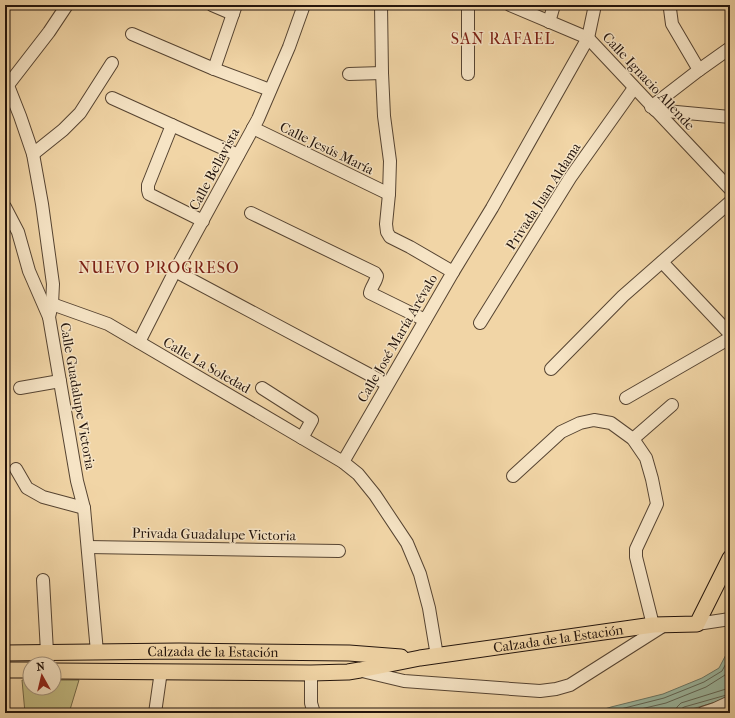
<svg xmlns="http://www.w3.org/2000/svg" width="735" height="718" font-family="'IM FELL French Canon',serif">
<rect width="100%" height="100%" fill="#f1d5a6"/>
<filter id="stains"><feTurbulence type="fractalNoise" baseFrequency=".005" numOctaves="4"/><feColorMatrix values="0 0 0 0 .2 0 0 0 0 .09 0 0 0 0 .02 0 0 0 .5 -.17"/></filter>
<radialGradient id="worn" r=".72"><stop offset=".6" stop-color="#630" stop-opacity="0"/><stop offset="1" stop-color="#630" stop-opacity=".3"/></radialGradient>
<!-- green -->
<polygon fill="#c2bb82" stroke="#726847" points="22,680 30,680 30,688 54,688 54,680 79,680 69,713 25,713"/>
<!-- water -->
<polygon fill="#9cb9a2" stroke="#6c7766" points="730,647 730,698 678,713 592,713 611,707 663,694 702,678 719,668"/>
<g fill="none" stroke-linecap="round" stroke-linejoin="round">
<!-- shore -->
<g stroke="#606657" stroke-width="1">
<polyline points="605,713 664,698 704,682 722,671 730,656"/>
<polyline points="624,713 666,703 706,687 725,675 730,666"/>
<polyline points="675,713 677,707 681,703 726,689 730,689"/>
<polyline points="680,713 681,709 684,707 730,694"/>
</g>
<defs>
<g id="minor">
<polyline points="212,5 233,14"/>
<polyline points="381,5 382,73 384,116 390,161 389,194 386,224 387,232 390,237 410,247 453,272"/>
<polyline points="510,5 588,38 730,189"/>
<polyline points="670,9 672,24 699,70"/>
<polyline points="549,22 554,5"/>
<polyline points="132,34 214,69 270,90"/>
<polyline points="214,69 236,5"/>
<polyline points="349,74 382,73"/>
<polyline points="468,74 468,5"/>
<polyline points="5,78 20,116 33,154 42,204 53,284 52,304 49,317 77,481 84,508 97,652"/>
<polyline points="8,85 49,32 67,5"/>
<polyline points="112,98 238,155"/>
<polyline points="651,107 699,70 730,48"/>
<polyline points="655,110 730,117"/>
<polyline points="172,125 148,185 148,190 149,194 203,221"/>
<polyline points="253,128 389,194"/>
<polyline points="33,154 63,130 80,113 112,63"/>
<polyline points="5,207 18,232 29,271 49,317"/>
<path d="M251,213L375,273L377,276C376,282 371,287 370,293L425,320"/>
<polyline points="662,262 730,334"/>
<polyline points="175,271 387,384"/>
<polyline points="52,304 108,324 343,462 358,474 375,495 407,543 420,574 429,608 437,656"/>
<polyline points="480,323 570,178 634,88"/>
<polyline points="139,342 175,271 258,119 289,47 304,5"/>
<polyline points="551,369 623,296 730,202"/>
<polyline points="20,388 60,381"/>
<polyline points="262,388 312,420 302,438"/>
<polyline points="626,398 730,338"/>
<polyline points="633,439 672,405"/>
<polyline points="343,462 453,272 492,208 588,38 595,5"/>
<polyline points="16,469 27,488 43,497 84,508"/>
<polyline points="513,476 561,432 580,423 594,420 611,423 633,439 646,458 652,479 657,504 636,549 636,557 653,625"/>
<polyline points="88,547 339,551"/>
<polyline points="43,580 47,652"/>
<polyline points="697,624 730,619"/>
<polyline points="362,671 404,681 540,691 556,689 570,685 663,626"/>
<polyline points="311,673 311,703 314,713"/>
<polyline points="155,713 161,671"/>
<polyline points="703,713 715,709 730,702"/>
</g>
<g id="major">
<path id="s1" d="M5,653L179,651L349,653L401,657"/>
<polyline points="5,670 30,670"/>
<path id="s2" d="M54,671L311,673L348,672L360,670L420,658L653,625L697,624L730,558"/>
</g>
</defs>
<!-- minor casing -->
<use href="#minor" stroke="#564432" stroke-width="14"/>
<!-- major casing -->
<use href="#major" stroke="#23140c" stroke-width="17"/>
<!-- minor -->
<use href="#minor" stroke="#f6e4c5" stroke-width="12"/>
<!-- major -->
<use href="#major" stroke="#f1d5a6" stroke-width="15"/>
</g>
<g text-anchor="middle" stroke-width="3" stroke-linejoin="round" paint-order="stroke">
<!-- street labels -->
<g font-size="14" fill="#23140c" stroke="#f6e4c5">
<text transform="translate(649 81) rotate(47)" y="5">Calle Ignacio Allende</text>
<text transform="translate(327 148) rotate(26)" y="5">Calle Jesús María</text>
<text transform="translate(214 169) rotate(-62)" y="5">Calle Bellavista</text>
<text transform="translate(543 196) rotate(-57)" y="5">Privada Juan Aldama</text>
<text transform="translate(397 338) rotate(-60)" y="5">Calle José María Arévalo</text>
<text transform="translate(207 365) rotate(30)" y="5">Calle La Soledad</text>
<text transform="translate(78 396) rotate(80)" y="5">Calle Guadalupe Victoria</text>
<text transform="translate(214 534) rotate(1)" y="5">Privada Guadalupe Victoria</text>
<text dy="5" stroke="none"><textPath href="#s2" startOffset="507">Calzada de la Estación</textPath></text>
<text dy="5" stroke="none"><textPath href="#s1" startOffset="208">Calzada de la Estación</textPath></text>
</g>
<!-- quarter labels -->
<g font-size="16" letter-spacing="1" fill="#7a1f14" stroke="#f6e4c5">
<text x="503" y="44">SAN RAFAEL</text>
<text x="159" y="273">NUEVO PROGRESO</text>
</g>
</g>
<!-- margin -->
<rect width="735" height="718" fill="none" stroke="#f1d5a6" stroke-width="20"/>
<rect x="6" y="6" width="723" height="706" fill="none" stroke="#23140c" stroke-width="2"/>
<rect x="10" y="10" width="715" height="698" fill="none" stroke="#23140c"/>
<!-- north arrow -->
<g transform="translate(42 676) rotate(352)"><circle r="19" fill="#f6e4c5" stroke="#a2917b"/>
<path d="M0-3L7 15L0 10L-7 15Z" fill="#8f2418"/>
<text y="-6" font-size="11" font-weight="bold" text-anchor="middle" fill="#23140c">N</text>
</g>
<rect width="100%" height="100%" filter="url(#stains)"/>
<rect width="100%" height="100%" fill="url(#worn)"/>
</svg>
